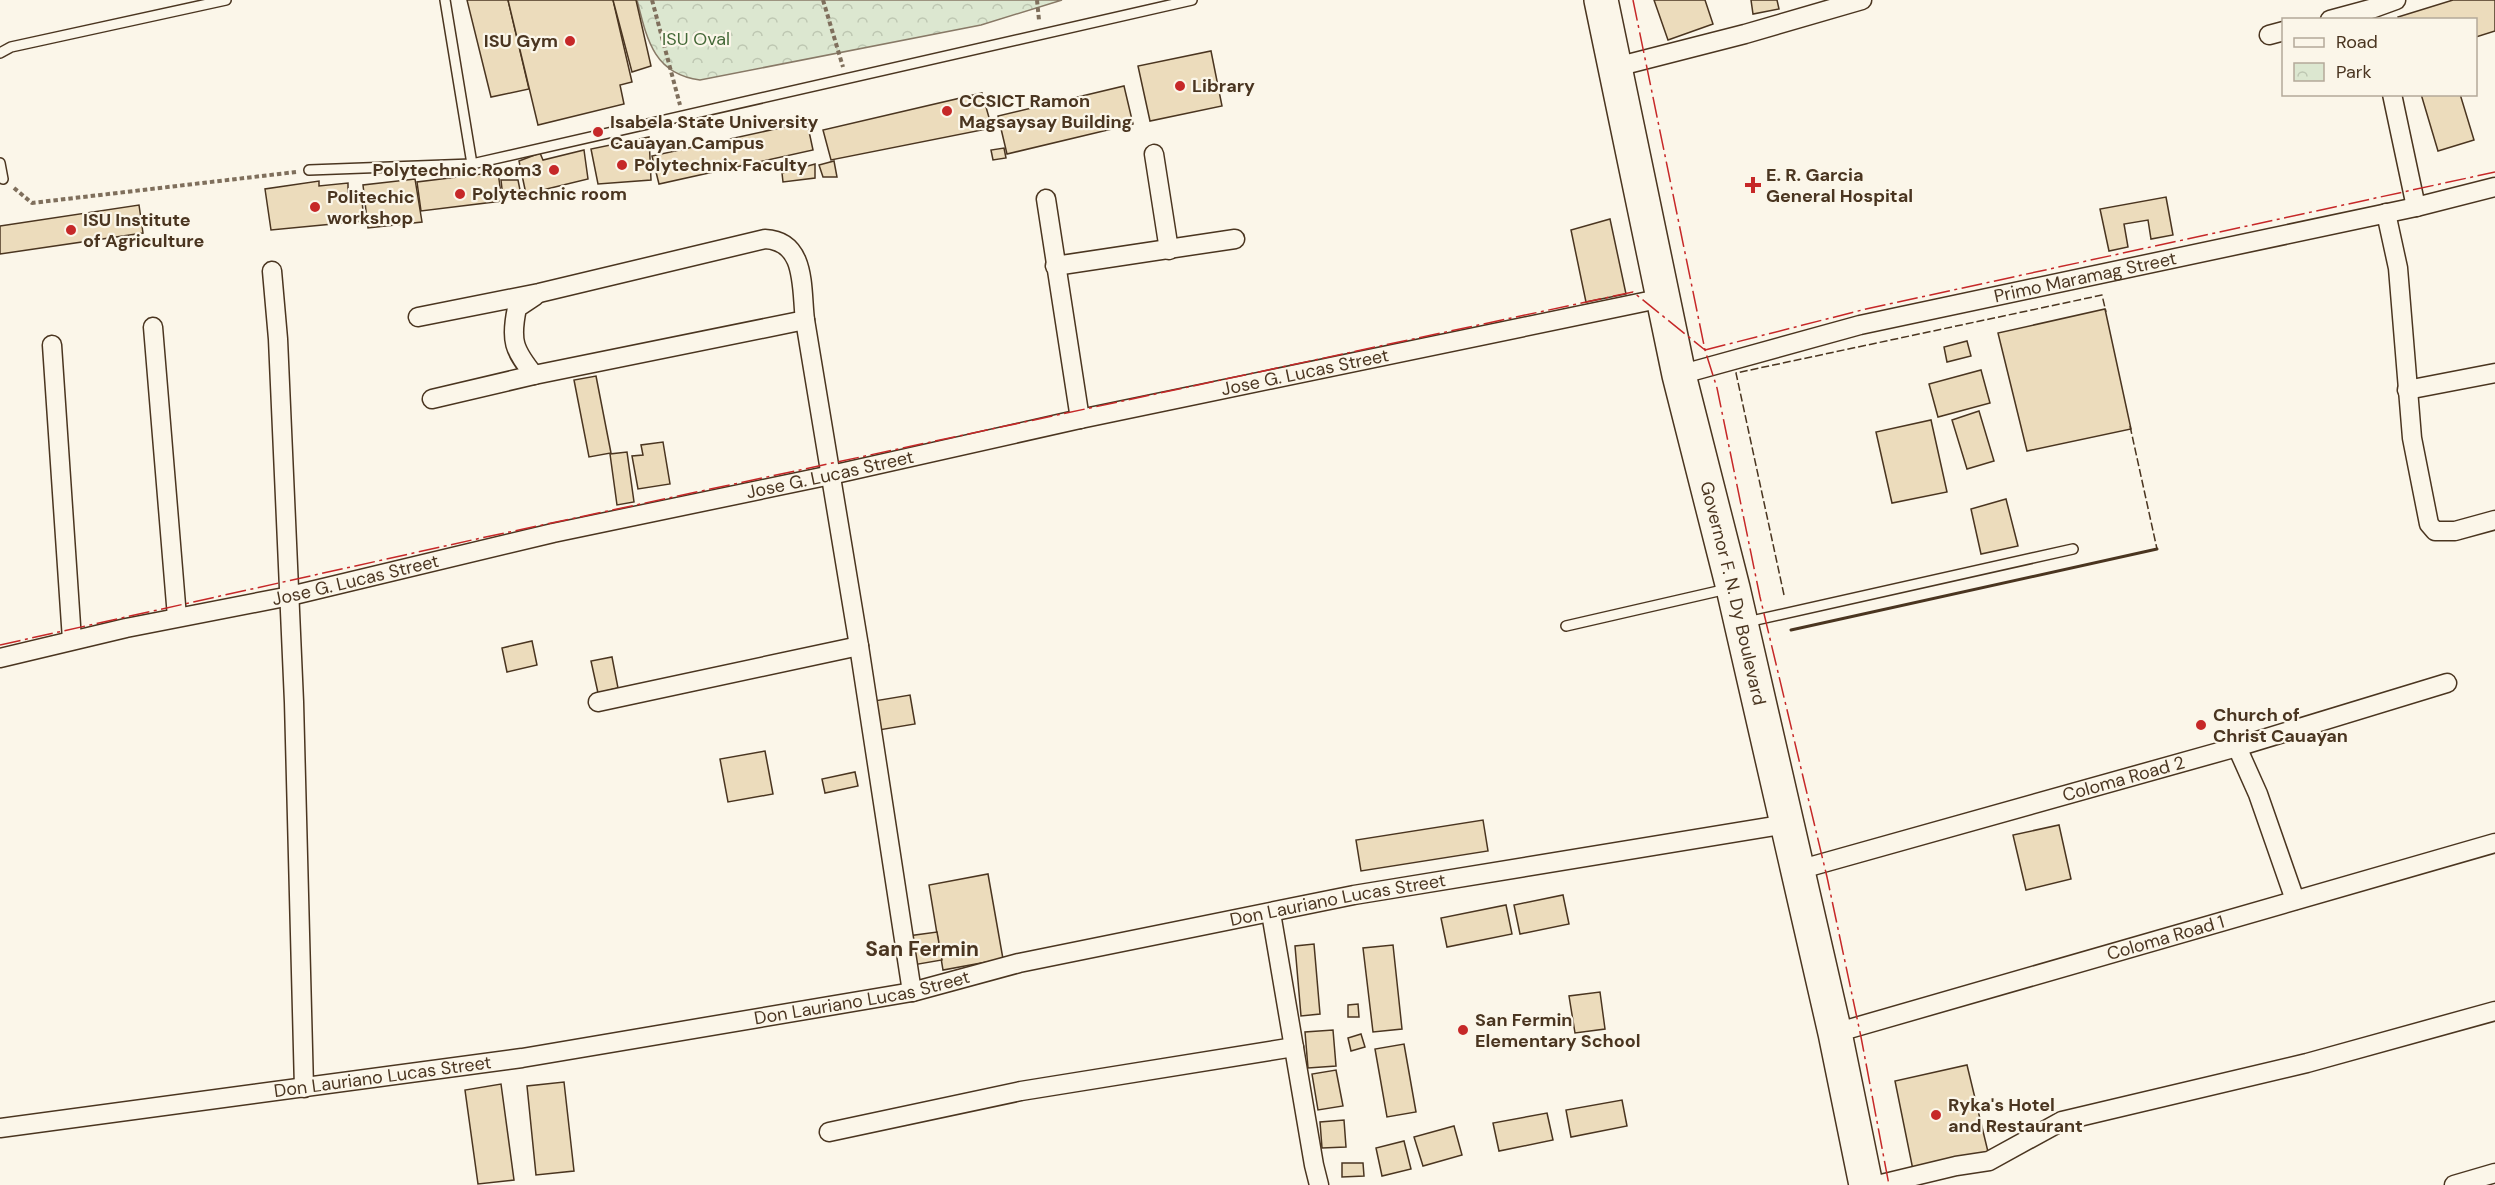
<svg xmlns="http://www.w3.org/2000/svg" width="2495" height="1185" font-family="'DM Sans',sans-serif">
<defs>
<pattern id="park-crowns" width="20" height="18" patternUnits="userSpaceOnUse" patternTransform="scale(1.5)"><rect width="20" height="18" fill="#dce7d0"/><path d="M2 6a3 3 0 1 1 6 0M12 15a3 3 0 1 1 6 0" fill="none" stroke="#bec7b2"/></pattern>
</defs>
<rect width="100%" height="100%" fill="#fbf6e9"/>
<!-- park -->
<path fill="url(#park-crowns)" stroke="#887966" stroke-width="1.5" d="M637,0H1062L981,25L700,80C654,74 647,40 637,0Z"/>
<!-- building -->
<g fill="#ecdcbc" stroke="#4a3520" stroke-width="1.5">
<polygon points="467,0 508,0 529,89 491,97"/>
<polygon points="508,0 613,0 632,82 620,85 624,104 538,125"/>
<polygon points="613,0 636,0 651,66 632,72"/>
<polygon points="1654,0 1705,0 1713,24 1668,40"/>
<polygon points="1751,0 1777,0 1779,9 1753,14"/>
<polygon points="2453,0 2495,0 2495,31 2476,37 2476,20 2399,20 2398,17"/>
<polygon points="1211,51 1222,106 1150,121 1138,66"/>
<polygon points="1124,86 1133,124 1007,154 998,116"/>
<polygon points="982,93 992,128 831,160 823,130"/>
<polygon points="2421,94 2460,94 2474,140 2438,151"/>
<polygon points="807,122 813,150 659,184 652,156"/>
<polygon points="649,137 651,180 598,184 591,149"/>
<polygon points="1004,148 1006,158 993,160 991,150"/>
<polygon points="584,150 588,179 526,194 519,161 540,153 543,160"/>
<polygon points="834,161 837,177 823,177 819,165"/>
<polygon points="815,164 815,178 783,182 782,173"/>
<polygon points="498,172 502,201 421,211 417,182"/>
<polygon points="415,179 422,222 368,228 363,185"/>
<polygon points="501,180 518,180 521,195 503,198"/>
<polygon points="319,181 319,186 348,183 348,192 361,191 364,221 271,230 265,189"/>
<polygon points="2166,197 2173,235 2151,239 2148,220 2124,224 2128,247 2109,251 2100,209"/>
<polygon points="139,205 143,233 0,254 0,226"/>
<polygon points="1610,219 1626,294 1586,302 1571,230"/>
<polygon points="2105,309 2131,429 2027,451 1998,333"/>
<polygon points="1967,341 1971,356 1947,362 1944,347"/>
<polygon points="1981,370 1990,403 1938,417 1929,384"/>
<polygon points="596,376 611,453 589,457 574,380"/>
<polygon points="1979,411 1994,461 1967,469 1952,420"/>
<polygon points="1931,420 1947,492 1892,503 1876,432"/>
<polygon points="663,442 670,484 638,489 632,456 643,455 641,445"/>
<polygon points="627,452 634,502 617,505 610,454"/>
<polygon points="2006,499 2018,546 1981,554 1971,509"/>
<polygon points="532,641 537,665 507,672 502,648"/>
<polygon points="612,657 618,688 598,693 591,661"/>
<polygon points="910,695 915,724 879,730 874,701"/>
<polygon points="765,751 773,794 728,802 720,759"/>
<polygon points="855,772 858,786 825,793 822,779"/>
<polygon points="1483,820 1488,851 1361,871 1356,840"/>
<polygon points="2059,825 2071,879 2026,890 2013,835"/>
<polygon points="988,874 1003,959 943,970 929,885"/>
<polygon points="1563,895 1569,924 1520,934 1514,905"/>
<polygon points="1506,905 1512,934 1447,947 1441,918"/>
<polygon points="937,932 942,960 913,965 908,936"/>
<polygon points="1314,944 1320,1014 1301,1016 1295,946"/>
<polygon points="1393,945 1402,1029 1373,1032 1363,948"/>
<polygon points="1600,992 1605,1029 1575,1033 1569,996"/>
<polygon points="1358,1004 1359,1017 1348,1017 1348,1005"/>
<polygon points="1333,1030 1336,1066 1308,1068 1305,1032"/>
<polygon points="1361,1034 1365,1047 1351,1051 1348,1038"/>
<polygon points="1404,1044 1416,1112 1387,1117 1375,1049"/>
<polygon points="1967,1065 1989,1156 1913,1170 1895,1081"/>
<polygon points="1336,1070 1343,1106 1318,1110 1312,1074"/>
<polygon points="564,1082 574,1171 536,1175 527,1086"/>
<polygon points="501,1084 514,1180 478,1184 465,1090"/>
<polygon points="1622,1100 1627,1126 1571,1137 1566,1110"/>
<polygon points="1547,1113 1553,1140 1499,1151 1493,1123"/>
<polygon points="1344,1120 1346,1147 1322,1148 1320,1122"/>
<polygon points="1454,1126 1462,1155 1423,1166 1414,1137"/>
<polygon points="1404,1141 1411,1169 1382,1176 1376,1148"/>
<polygon points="1342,1163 1363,1163 1364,1176 1342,1177"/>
</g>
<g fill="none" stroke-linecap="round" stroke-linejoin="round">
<defs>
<g id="lane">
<polyline points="445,0 472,164"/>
<polyline points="0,53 11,47 226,0"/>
<polyline points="0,163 3,179"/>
<polyline points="309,170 472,164 1192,0"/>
<polyline points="1747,622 2073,549"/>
<polyline points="1566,626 1727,589"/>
</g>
<g id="street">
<polyline points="2330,20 2374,8 2396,0"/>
<polyline points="2269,35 2284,31"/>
<polyline points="1616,67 1745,34 1862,0"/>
<polyline points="2392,94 2416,207"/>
<polyline points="1154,154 1169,250"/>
<polyline points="1046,199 1080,419"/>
<polyline points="2386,213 2398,268 2412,438 2429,524 2435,531 2455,531 2495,520"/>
<polyline points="1055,266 1235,239"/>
<polyline points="272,271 278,339 294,702 304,1088"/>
<path d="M418,317L539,293L765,239C807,241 801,289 805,320L859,646L912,992"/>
<polyline points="153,327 177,617"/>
<polyline points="52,345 72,640"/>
<path d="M534,375C514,350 510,341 517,308L535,296"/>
<path id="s1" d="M1679,375L1860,325L2416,207L2495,187"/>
<polyline points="2407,390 2495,373"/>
<polyline points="432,399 534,375 805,320"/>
<path id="s2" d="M0,658L126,628L290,596L553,533L831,475L1080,419L1663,298"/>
<polyline points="598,702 859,646"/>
<polyline points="2237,747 2258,794 2295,900"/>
<path id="s3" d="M1798,870L2237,747L2447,683"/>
<polyline points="1271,913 1314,1165 1319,1185"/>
<path id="s4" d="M1835,1033L2495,843"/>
<path id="s5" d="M0,1128L522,1058L912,992L1019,963L1354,895L1787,824"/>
<polyline points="829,1132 1021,1091 1294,1047"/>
<polyline points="1877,1185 1956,1166 1989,1161 2062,1121 2307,1063 2495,1011"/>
<polyline points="2454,1185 2495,1173"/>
</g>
<g id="highway">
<path id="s6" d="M1601,0L1679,375L1733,588L1835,1033L1866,1185"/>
</g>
</defs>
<!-- lane casing -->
<use href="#lane" stroke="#4a3520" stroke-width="12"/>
<!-- street casing -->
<use href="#street" stroke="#4a3520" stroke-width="21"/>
<!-- highway casing -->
<use href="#highway" stroke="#4a3520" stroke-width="36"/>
<!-- path -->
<g stroke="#7f6f5c" stroke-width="4" stroke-dasharray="4.5 3" stroke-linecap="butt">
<polyline points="652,0 680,105"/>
<polyline points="823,0 843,67"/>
<polyline points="1037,0 1039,20"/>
<polyline points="14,188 32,203 296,172"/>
</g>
<!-- lane -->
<use href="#lane" stroke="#fbf6e9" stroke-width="9"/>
<!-- street -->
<use href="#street" stroke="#fbf6e9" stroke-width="18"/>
<!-- highway -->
<use href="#highway" stroke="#fbf6e9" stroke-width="33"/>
<!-- fence -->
<g stroke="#4a3520" stroke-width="1.5" stroke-dasharray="8 3" stroke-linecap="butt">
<polyline points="2130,426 2157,549"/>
<polyline points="1784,595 1736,373 2102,295 2106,312"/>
</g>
<!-- wall -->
<polyline stroke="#4a3520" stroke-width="3" points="1791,630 2157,549"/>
<!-- power -->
<g stroke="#c62828" stroke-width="1.5" stroke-dasharray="21 4.5 3 4.5" stroke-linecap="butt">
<polyline points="1633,0 1705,350 1717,388 1760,597 1827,877 1861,1037 1889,1185"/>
<polyline points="1705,350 1866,309 2495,172"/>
<polyline points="0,645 472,540 1633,292 1705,350"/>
</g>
</g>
<!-- markers -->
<g fill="#c62828" stroke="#fbf6e9" stroke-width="2">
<circle cx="570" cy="41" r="6"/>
<circle cx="1180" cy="86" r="6"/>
<circle cx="947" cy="111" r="6"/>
<circle cx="598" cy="132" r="6"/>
<circle cx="622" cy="165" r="6"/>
<circle cx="554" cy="170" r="6"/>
<path d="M1750 176h6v6h6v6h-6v6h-6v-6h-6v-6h6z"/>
<circle cx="460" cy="194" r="6"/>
<circle cx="315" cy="207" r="6"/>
<circle cx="71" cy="230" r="6"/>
<circle cx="2201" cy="725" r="6"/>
<circle cx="1463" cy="1030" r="6"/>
<circle cx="1936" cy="1115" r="6"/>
</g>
<g text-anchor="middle" stroke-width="4.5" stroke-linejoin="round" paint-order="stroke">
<!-- park labels -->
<g font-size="18" fill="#436837" stroke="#fbf6e9">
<text x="696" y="45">ISU Oval</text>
</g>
<!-- poi labels -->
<g font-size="18" font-weight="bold" fill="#4a3520" stroke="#fbf6e9" text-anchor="start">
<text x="558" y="47" text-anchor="end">ISU Gym</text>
<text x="1192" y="92">Library</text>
<text x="959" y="107">CCSICT Ramon<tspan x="959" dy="21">Magsaysay Building</tspan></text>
<text x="610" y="128">Isabela State University<tspan x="610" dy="21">Cauayan Campus</tspan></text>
<text x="634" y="171">Polytechnix Faculty</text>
<text x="542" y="176" text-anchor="end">Polytechnic Room3</text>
<text x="1766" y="181">E. R. Garcia<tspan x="1766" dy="21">General Hospital</tspan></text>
<text x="472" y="200">Polytechnic room</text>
<text x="327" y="203">Politechic<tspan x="327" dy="21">workshop</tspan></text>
<text x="83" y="226">ISU Institute<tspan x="83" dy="21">of Agriculture</tspan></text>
<text x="2213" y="721">Church of<tspan x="2213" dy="21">Christ Cauayan</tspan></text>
<text x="1475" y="1026">San Fermin<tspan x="1475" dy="21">Elementary School</tspan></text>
<text x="1948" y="1111">Ryka's Hotel<tspan x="1948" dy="21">and Restaurant</tspan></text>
</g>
<!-- street labels -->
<g font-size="18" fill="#4a3520" stroke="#fbf6e9">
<text dy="6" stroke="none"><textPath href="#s1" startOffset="418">Primo Maramag Street</textPath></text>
<text dy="6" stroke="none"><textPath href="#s2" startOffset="1336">Jose G. Lucas Street</textPath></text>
<text dy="6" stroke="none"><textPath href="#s2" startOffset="850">Jose G. Lucas Street</textPath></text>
<text dy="6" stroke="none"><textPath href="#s2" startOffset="364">Jose G. Lucas Street</textPath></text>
<text dy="6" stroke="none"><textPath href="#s6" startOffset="608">Governor F. N. Dy Boulevard</textPath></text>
<text dy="6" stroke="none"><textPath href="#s3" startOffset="338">Coloma Road 2</textPath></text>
<text dy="6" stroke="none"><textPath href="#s5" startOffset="1358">Don Lauriano Lucas Street</textPath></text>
<text dy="6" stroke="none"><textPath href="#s4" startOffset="344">Coloma Road 1</textPath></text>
<text dy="6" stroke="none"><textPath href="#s5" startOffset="872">Don Lauriano Lucas Street</textPath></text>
<text dy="6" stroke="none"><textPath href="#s5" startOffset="386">Don Lauriano Lucas Street</textPath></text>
</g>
<!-- quarter labels -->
<g font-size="21" font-weight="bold" fill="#4a3520" stroke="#fbf6e9">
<text x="922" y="956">San Fermin</text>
</g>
</g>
<!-- legend -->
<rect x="2282" y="18" width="195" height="78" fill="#fbf6e9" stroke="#b4a999" stroke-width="1.5"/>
<rect x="2294" y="38" width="30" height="9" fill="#fbf6e9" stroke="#b4a999" stroke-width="1.5"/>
<text x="2336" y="48" font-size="18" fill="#4a3520">Road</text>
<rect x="2294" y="63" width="30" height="18" fill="url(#park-crowns)" stroke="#b4a999" stroke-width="1.5"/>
<text x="2336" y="78" font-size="18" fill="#4a3520">Park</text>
</svg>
